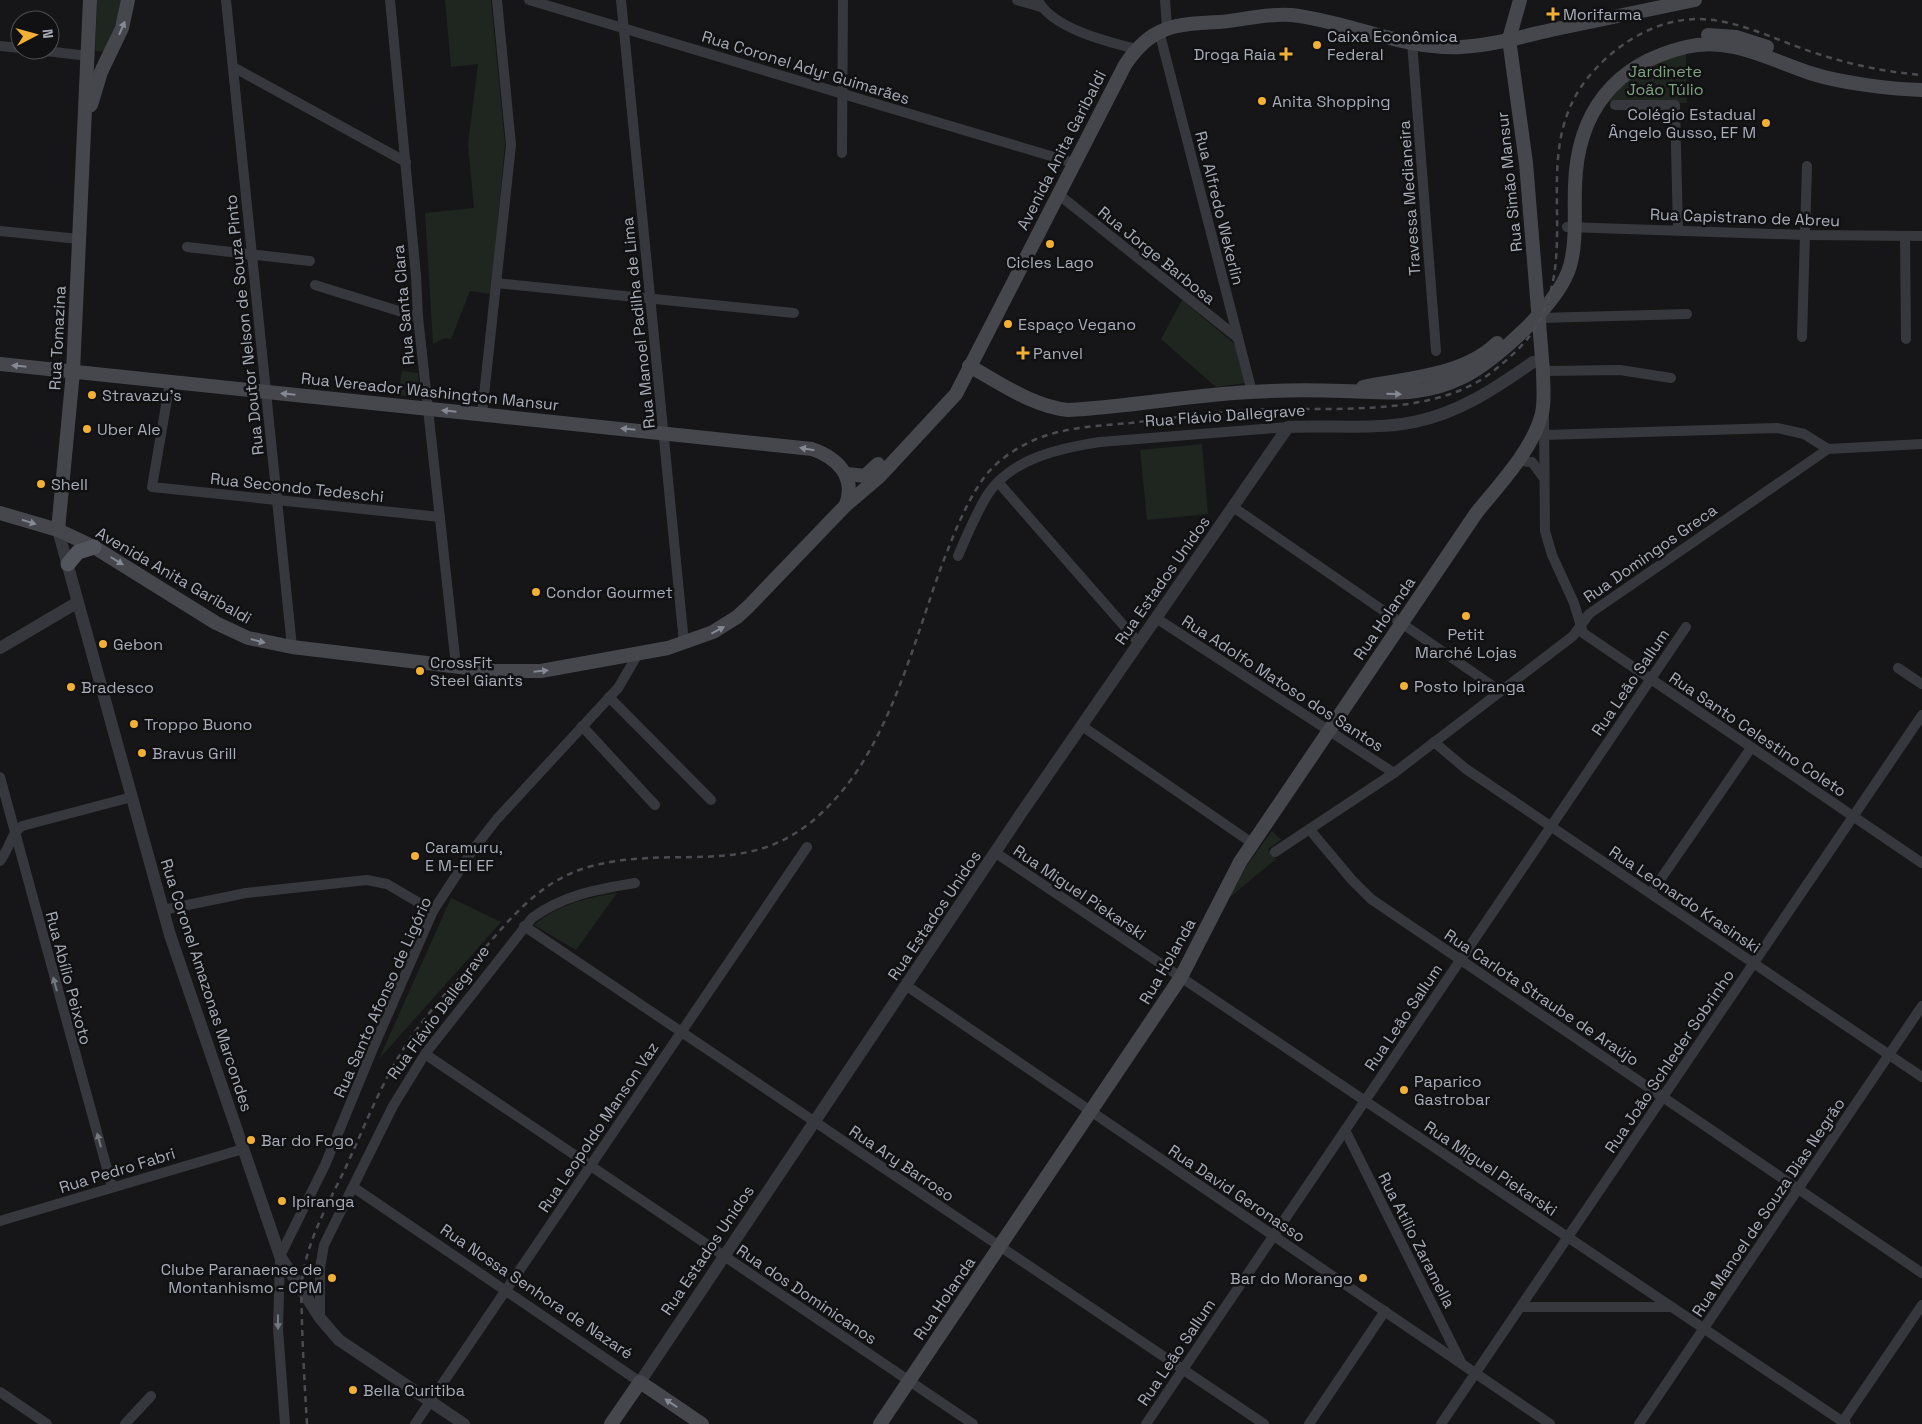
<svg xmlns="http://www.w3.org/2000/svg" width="1922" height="1424" font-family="'Space Grotesk',sans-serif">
<rect width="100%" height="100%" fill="#161618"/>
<!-- green -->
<g fill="#1e261f">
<polygon points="97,0 122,0 123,6 104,52 95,51"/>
<polygon points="445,0 491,0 505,144 491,294 470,291 451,339 445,338 433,344 425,213 474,208 468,144 478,64 451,67"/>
<polygon points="1686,51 1687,103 1604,102 1640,70"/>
<polygon points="1182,300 1236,345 1245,383 1216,387 1161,339"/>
<polygon points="402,371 418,373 420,398 398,395"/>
<polygon points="1202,444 1208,514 1147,520 1140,450"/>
<polygon points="1272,831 1281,840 1268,849 1276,859 1230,897 1245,868"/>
<path d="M617,893L576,950L534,925C558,904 586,898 617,893Z"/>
<polygon points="451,898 501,922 379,1059"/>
</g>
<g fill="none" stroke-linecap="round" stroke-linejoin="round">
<!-- minor -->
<g stroke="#37383d" stroke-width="10">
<polyline points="226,0 292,647"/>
<polyline points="390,0 416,276 418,317 456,666"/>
<polyline points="529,0 1074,163"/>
<polyline points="621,0 684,643"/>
<polyline points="1017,0 1041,7"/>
<path d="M1038,0C1051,28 1108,42 1136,49"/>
<polyline points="1165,0 1167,27"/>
<polyline points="1159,31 1252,392"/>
<polyline points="1412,42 1436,351"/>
<polyline points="0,46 20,48"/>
<polyline points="38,50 88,56"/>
<polyline points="233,67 406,162"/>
<polyline points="1615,105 1675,105 1678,230"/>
<polyline points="842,153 843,0"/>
<polyline points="1058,194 1238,338"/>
<polyline points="1567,227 1805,235 1922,236"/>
<polyline points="0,231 79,239"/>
<polyline points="1905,236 1906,339"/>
<polyline points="187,247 310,261"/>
<polyline points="496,283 794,313"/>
<polyline points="315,285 418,317"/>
<polyline points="1539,318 1687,314"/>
<polyline points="1802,337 1807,166"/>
<polyline points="1543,371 1620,370 1671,378"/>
<polyline points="170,382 152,487 440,517"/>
<polyline points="482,414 511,145 497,0"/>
<polyline points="1544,416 1545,531 1552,555 1574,603 1583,633 1922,863"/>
<polyline points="1544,435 1777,428 1804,434 1828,449"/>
<polyline points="1517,461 1532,462 1543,477"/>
<polyline points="998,482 1139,643"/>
<polyline points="1233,507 1500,691"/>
<path d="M958,556C967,535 976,513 988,494C1012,458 1061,448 1100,442L1288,427"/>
<polyline points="1156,618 1394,773"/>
<polyline points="1898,668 1922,684"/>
<polyline points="609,697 711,800"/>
<polyline points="582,726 655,805"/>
<polyline points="1082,726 1252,843"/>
<polyline points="1434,742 1466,769 1922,1077"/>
<polyline points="0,777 112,1187"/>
<polyline points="1310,830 1352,880 1371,899 1922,1273"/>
<polyline points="1275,852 1394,773 1573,636 1589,614 1828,449 1922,444"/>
<polyline points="996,853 1846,1424"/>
<path d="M0,861C9,849 11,834 22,826L132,797"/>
<polyline points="1651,893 1751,748"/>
<polyline points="163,910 246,893 367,880 387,884 433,911"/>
<polyline points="524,926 1264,1424"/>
<polyline points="907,986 1550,1424"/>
<polyline points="425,1054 973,1424"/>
<polyline points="1345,1130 1461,1362"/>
<polyline points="353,1187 640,1382"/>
<polyline points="0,1221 243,1149"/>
<polyline points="1521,1307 1672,1307"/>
<path d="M320,1318V1268L324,1245L393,1106L425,1054L532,918C563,895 598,889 635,883"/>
<polyline points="0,1392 47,1424"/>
<polyline points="125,1424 151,1396"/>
<polyline points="285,1424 278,1329 280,1256 325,1165 374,1046 433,911 472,851 497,819 618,688 638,654"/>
<polyline points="415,1424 807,847"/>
<polyline points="1146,1424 1686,627"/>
<polyline points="1309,1424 1385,1311"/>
<polyline points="1441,1424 1922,715"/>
<polyline points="1639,1424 1922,1006"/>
<polyline points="1841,1424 1922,1305"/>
</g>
<!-- tertiary -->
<g stroke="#37383d" stroke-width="12">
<polyline points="58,530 170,935 280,1256 320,1318 339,1340 464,1424"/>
<polyline points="0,648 78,602"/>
<path d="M640,1382L1022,812L1288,427C1330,425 1374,430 1414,422C1459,413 1496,388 1533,362"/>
</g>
<!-- secondary -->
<g stroke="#45474d" stroke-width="14">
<polyline points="1708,35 1736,37 1767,47"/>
<polyline points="91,105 101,72 122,28 128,0"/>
<path d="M0,364L812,449C838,458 856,477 846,505"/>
<path d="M969,366C999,382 1033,407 1068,410C1129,407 1189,395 1250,392C1281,390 1312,390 1342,391C1387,392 1421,398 1463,377C1496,361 1560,302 1570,266C1577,241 1574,212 1575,186C1577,113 1614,64 1686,47C1730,36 1770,60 1810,73C1840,83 1890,89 1922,90"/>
<path d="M1363,387C1407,378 1463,376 1497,343"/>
<polyline points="847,474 865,476 878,464"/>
<path d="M0,513L58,530L94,547L216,623L248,638L292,647L494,671H541L668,648L713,632L737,617L749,606L846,505L879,477L956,394L1125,65C1151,25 1176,24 1219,22C1243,20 1267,13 1291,15C1348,21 1403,50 1461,47C1492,45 1521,37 1551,30C1599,20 1647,10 1695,0"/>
<polyline points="58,530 73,372 90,0"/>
<polyline points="611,1424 640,1382 702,1424"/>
<path d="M880,1424L1181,977L1240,862L1477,512C1499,485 1534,448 1542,413C1545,400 1543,385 1543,371L1526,163L1509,39L1520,0"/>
</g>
<!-- primary -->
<polyline stroke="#53555c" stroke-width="15" points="68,564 78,552 94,547"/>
<!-- rail -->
<path stroke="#4a4c52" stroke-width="2.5" stroke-dasharray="6 5" stroke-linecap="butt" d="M307,1424C305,1391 303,1357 302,1324C302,1307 300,1290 303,1274C309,1237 329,1202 345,1169C364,1128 381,1083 406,1045C424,1017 447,992 469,967C504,926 537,880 592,866C687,842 759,886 837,797C889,739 914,643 940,570C952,539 964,506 983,479C995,462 1013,450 1032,441C1062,427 1098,426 1130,423C1172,418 1213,412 1255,410C1330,406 1437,420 1497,368C1512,356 1530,339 1539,322C1580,244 1530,153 1586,80C1604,57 1628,38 1656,27C1712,5 1759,34 1812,52C1848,64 1884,72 1922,75"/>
</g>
<!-- one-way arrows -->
<defs><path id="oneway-solid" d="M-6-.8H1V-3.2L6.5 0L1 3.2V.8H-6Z" transform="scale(1.25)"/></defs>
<g fill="#858993">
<use href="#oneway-solid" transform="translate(122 28) rotate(-67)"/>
<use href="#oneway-solid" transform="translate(19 366) rotate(-174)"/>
<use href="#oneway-solid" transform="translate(288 394) rotate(-174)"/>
<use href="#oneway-solid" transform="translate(1394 394) rotate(1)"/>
<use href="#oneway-solid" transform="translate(449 411) rotate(-174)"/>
<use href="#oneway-solid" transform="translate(628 429) rotate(-174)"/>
<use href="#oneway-solid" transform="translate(807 449) rotate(-170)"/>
<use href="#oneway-solid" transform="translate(29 522) rotate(17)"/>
<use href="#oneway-solid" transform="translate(117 561) rotate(32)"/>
<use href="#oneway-solid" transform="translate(718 630) rotate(-28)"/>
<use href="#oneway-solid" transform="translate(258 641) rotate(15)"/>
<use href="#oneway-solid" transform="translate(541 671) rotate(-6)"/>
<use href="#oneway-solid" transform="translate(671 1403) rotate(-146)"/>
</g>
<g fill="#757881">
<use href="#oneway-solid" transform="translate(55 984) rotate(-105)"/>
<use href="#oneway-solid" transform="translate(99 1140) rotate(-105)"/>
<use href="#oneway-solid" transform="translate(278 1322) rotate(90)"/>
</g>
<!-- markers -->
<g fill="#f2b134" stroke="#111113" stroke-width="2">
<path d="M1550.5 6.5h5v5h5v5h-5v5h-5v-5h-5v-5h5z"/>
<circle cx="1317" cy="45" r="5"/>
<path d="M1283.5 46.5h5v5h5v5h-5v5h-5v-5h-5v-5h5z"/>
<circle cx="1262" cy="101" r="5"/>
<circle cx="1766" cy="123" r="5"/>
<circle cx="1050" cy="244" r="5"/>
<circle cx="1008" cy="324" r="5"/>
<path d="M1020.5 345.5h5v5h5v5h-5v5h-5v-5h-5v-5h5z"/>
<circle cx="92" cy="395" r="5"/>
<circle cx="87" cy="429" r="5"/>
<circle cx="41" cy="484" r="5"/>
<circle cx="536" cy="592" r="5"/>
<circle cx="1466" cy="616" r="5"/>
<circle cx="103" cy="644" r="5"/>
<circle cx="420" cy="671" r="5"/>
<circle cx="1404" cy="686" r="5"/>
<circle cx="71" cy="687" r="5"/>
<circle cx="134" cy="724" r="5"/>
<circle cx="142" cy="753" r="5"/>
<circle cx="415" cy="856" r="5"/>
<circle cx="1404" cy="1090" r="5"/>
<circle cx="251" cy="1140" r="5"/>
<circle cx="282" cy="1201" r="5"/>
<circle cx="332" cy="1278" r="5"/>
<circle cx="1363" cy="1278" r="5"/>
<circle cx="353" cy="1390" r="5"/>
</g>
<g text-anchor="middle" stroke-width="5" stroke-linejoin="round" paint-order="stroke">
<!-- poi labels -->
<g font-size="16" fill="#a8adb8" stroke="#111113" text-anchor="start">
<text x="1563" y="20">Morifarma</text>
<text x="1327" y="42">Caixa Econômica<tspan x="1327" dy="18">Federal</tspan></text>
<text x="1276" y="60" text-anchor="end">Droga Raia</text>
<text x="1272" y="107">Anita Shopping</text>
<text x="1756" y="120" text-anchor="end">Colégio Estadual<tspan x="1756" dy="18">Ângelo Gusso, EF M</tspan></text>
<text x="1050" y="268" text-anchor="middle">Cicles Lago</text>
<text x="1018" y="330">Espaço Vegano</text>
<text x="1033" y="359">Panvel</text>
<text x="102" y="401">Stravazu's</text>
<text x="97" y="435">Uber Ale</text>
<text x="51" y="490">Shell</text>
<text x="546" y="598">Condor Gourmet</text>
<text x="1466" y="640" text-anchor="middle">Petit<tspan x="1466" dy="18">Marché Lojas</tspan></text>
<text x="113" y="650">Gebon</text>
<text x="430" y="668">CrossFit<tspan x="430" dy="18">Steel Giants</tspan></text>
<text x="1414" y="692">Posto Ipiranga</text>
<text x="81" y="693">Bradesco</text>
<text x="144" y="730">Troppo Buono</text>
<text x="152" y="759">Bravus Grill</text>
<text x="425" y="853">Caramuru,<tspan x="425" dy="18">E M-EI EF</tspan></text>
<text x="1414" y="1087">Paparico<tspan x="1414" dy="18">Gastrobar</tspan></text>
<text x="261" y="1146">Bar do Fogo</text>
<text x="292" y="1207">Ipiranga</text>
<text x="322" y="1275" text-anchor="end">Clube Paranaense de<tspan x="322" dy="18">Montanhismo - CPM</tspan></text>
<text x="1353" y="1284" text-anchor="end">Bar do Morango</text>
<text x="363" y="1396">Bella Curitiba</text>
</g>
<!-- street labels -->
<g font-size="16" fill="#a8adb8" stroke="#111113">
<text transform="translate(806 67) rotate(17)" y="6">Rua Coronel Adyr Guimarães</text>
<text transform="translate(1061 150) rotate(-63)" y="6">Avenida Anita Garibaldi</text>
<text transform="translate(1509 182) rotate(-96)" y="6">Rua Simão Mansur</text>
<text transform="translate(1409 198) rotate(-94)" y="6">Travessa Medianeira</text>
<text transform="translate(1220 208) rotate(76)" y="6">Rua Alfredo Wekerlin</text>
<text transform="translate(1745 217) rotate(2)" y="6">Rua Capistrano de Abreu</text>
<text transform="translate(1157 255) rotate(39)" y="6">Rua Jorge Barbosa</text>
<text transform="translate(403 305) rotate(-95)" y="6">Rua Santa Clara</text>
<text transform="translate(638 323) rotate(-96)" y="6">Rua Manoel Padilha de Lima</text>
<text transform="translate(244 325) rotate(-96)" y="6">Rua Doutor Nelson de Souza Pinto</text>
<text transform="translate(57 338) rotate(-87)" y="6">Rua Tomazina</text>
<text transform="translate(430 391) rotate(6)" y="6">Rua Vereador Washington Mansur</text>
<text transform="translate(1225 415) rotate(-4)" y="6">Rua Flávio Dallegrave</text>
<text transform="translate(297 487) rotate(6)" y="6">Rua Secondo Tedeschi</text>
<text transform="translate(1650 553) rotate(-35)" y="6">Rua Domingos Greca</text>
<text transform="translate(174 575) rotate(30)" y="6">Avenida Anita Garibaldi</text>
<text transform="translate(1162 580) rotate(-55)" y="6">Rua Estados Unidos</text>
<text transform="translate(1384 618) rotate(-56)" y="6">Rua Holanda</text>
<text transform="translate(1630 682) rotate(-56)" y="6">Rua Leão Sallum</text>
<text transform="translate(1283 683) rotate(33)" y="6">Rua Adolfo Matoso dos Santos</text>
<text transform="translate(1758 734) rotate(34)" y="6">Rua Santo Celestino Coleto</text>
<text transform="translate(1080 892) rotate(34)" y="6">Rua Miguel Piekarski</text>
<text transform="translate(1685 899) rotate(34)" y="6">Rua Leonardo Krasinski</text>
<text transform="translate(934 915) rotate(-56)" y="6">Rua Estados Unidos</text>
<text transform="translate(1167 961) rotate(-60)" y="6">Rua Holanda</text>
<text transform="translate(69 978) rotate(75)" y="6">Rua Abílio Peixoto</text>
<text transform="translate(207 985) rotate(72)" y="6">Rua Coronel Amazonas Marcondes</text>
<text transform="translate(382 997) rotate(-66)" y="6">Rua Santo Afonso de Ligório</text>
<text transform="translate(1542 997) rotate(34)" y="6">Rua Carlota Straube de Araújo</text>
<text transform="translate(438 1012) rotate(-54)" y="6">Rua Flávio Dallegrave</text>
<text transform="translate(1403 1017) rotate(-56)" y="6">Rua Leão Sallum</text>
<text transform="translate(1669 1061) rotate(-56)" y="6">Rua João Schleder Sobrinho</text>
<text transform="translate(598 1127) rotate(-56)" y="6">Rua Leopoldo Manson Vaz</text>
<text transform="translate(902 1163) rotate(34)" y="6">Rua Ary Barroso</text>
<text transform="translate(1491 1168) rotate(34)" y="6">Rua Miguel Piekarski</text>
<text transform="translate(117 1170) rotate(-17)" y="6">Rua Pedro Fabri</text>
<text transform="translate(1237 1193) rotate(34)" y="6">Rua David Geronasso</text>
<text transform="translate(1768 1207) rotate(-56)" y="6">Rua Manoel de Souza Dias Negrão</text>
<text transform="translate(1417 1240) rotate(63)" y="6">Rua Atílio Zaramella</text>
<text transform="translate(707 1250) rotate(-56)" y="6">Rua Estados Unidos</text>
<text transform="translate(537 1291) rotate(34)" y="6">Rua Nossa Senhora de Nazaré</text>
<text transform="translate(807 1294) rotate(34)" y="6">Rua dos Dominicanos</text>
<text transform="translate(944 1298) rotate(-56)" y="6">Rua Holanda</text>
<text transform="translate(1176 1352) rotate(-56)" y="6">Rua Leão Sallum</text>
</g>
<!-- park labels -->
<g font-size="16" fill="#7fa381" stroke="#111113">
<text x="1665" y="77">Jardinete<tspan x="1665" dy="18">João Túlio</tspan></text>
</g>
</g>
<!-- north arrow -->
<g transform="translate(35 35) rotate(84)"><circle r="24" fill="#111113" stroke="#4d4f55"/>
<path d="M0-4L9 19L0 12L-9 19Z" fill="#f2b134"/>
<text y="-8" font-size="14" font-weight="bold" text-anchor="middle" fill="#a8adb8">N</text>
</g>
</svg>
